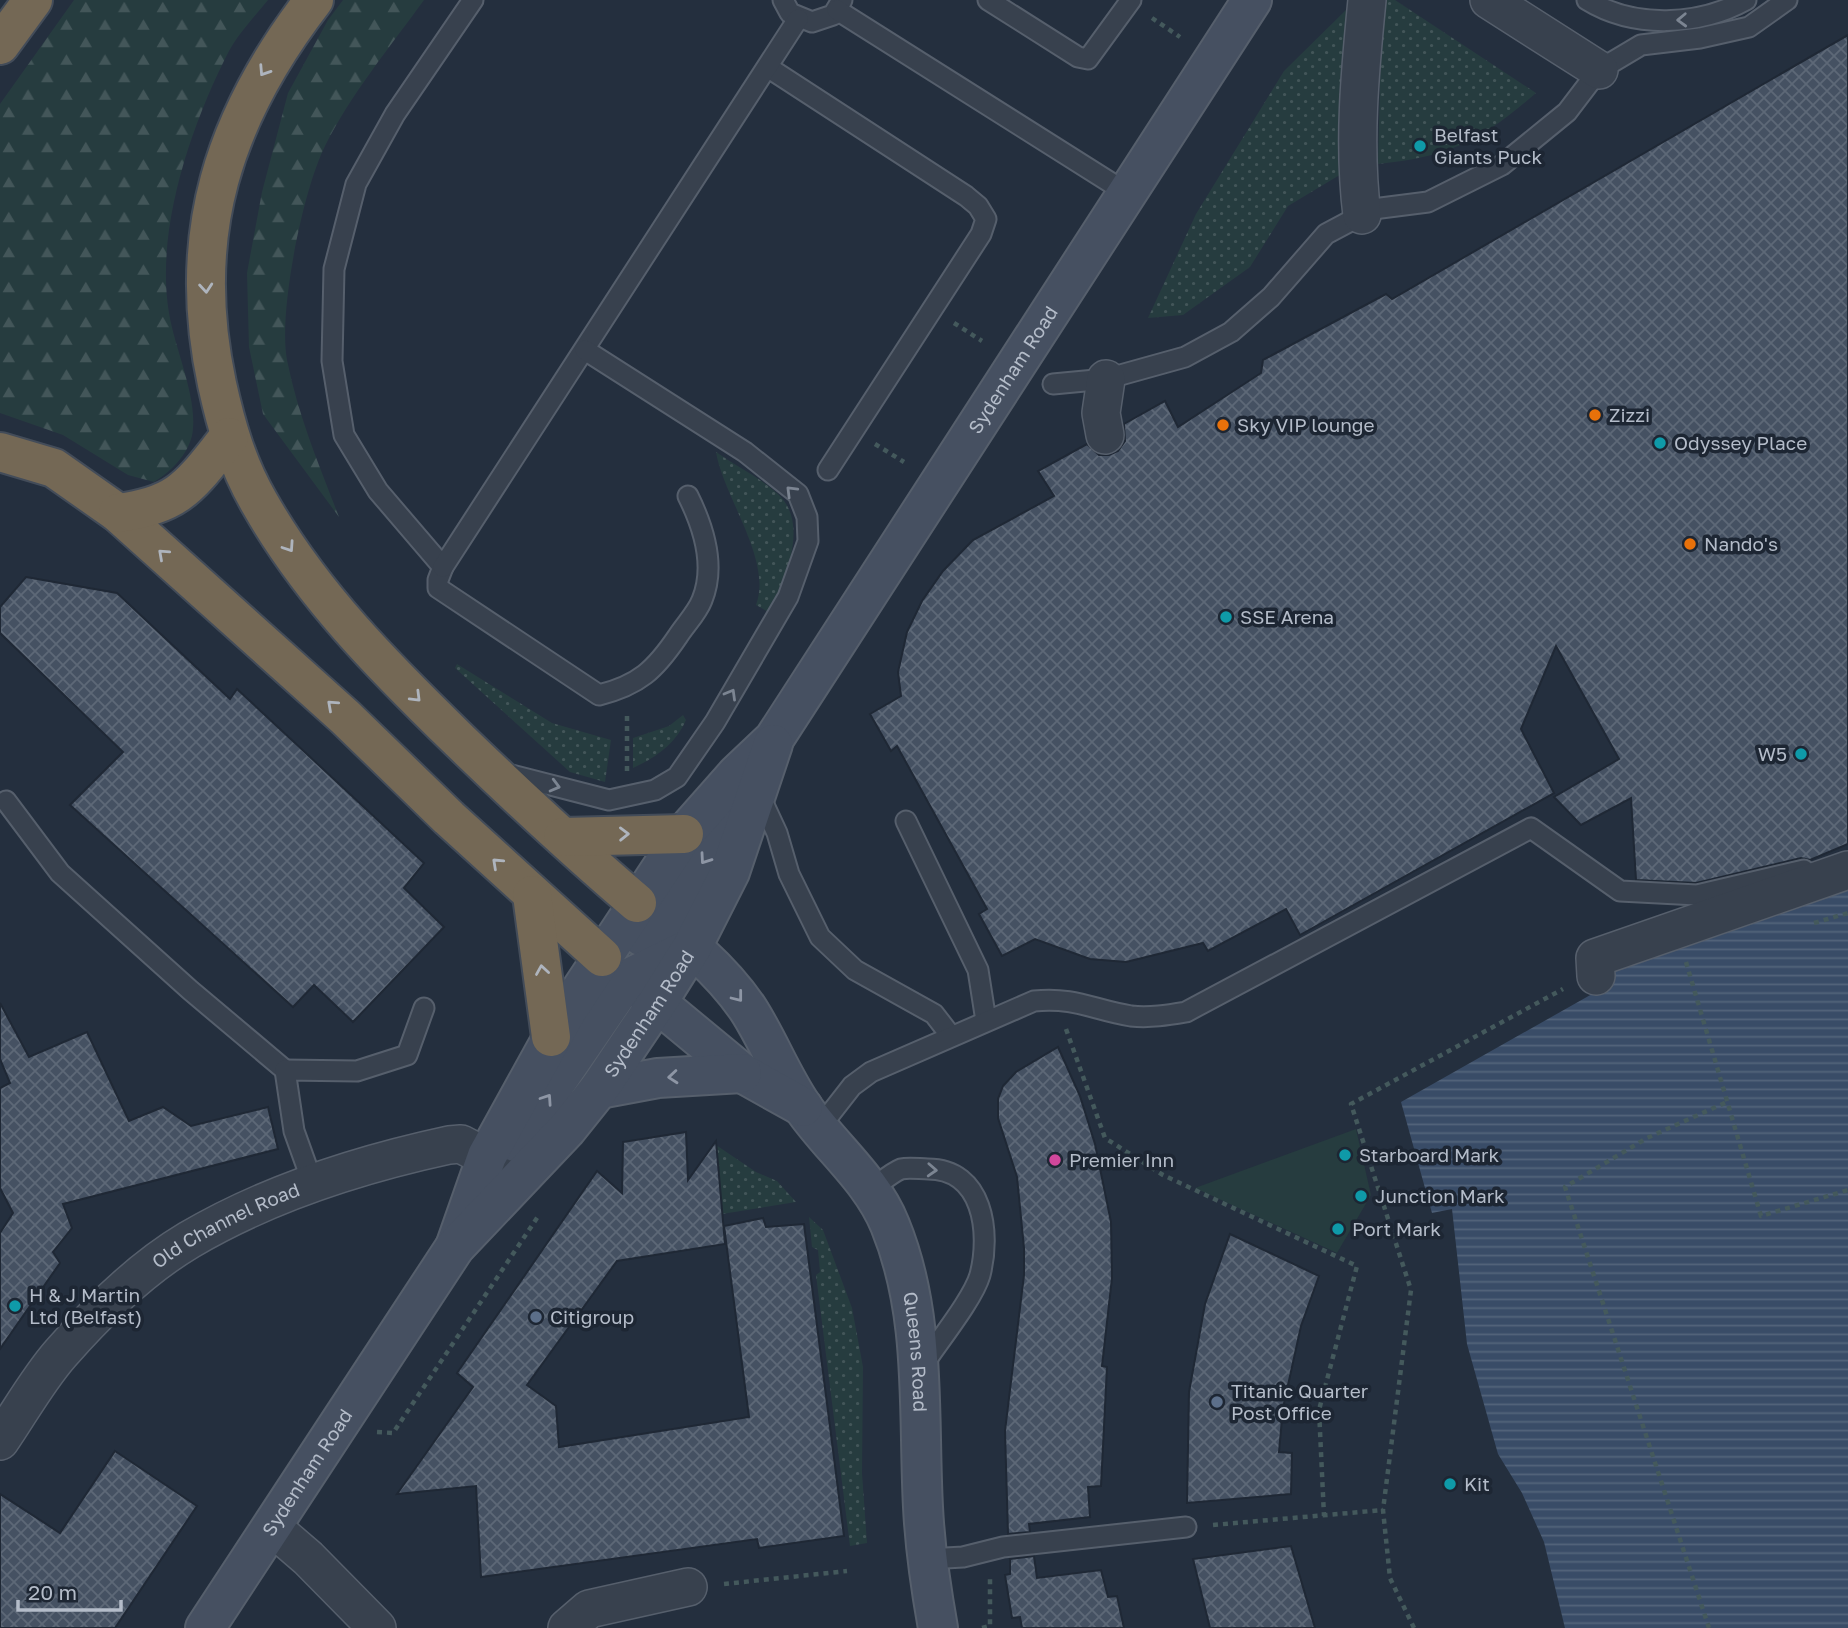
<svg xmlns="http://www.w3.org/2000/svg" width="1848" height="1628" font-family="'Golos Text',sans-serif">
<defs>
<pattern id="grass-dots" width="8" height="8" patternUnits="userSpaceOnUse" patternTransform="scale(1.75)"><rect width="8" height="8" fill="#263c3f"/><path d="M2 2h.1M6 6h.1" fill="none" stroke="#435659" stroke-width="1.8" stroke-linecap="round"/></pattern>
<pattern id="forest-firs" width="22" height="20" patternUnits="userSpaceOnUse" patternTransform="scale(1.75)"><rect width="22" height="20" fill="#263c3f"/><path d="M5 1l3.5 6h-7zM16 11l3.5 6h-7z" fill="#435659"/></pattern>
<pattern id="water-rules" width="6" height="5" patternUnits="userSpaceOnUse" patternTransform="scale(1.75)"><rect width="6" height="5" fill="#394c67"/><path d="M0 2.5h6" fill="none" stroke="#53647b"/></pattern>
<pattern id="building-cross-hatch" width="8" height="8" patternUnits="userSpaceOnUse" patternTransform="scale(1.75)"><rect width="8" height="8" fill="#455162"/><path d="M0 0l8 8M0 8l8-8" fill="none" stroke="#5d6877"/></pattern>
</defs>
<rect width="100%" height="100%" fill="#242f3e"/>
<!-- grass -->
<g fill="url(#grass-dots)">
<path d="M1382,0H1395L1536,93C1482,140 1450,157 1378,164Z"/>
<polygon points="1350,6 1343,173 1288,206 1250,267 1183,315 1148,318 1196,214 1284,71"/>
<path d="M716,452C736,466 761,478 779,495C810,525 784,581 770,613L756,605C773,561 723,496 716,452Z"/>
<polygon points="457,664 552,723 611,740 605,782 570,772 455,668"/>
<path d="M683,715L686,720C676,744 655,758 633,768V738L669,726Z"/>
<polygon points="716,1145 756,1172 777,1181 796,1202 722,1214"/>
<polygon points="809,1217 823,1230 852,1308 863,1367 862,1473 867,1543 850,1546 816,1275 820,1272 818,1250 812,1247"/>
</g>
<!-- forest -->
<g fill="url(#forest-firs)">
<path d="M74,0H268C255,16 239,33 229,51C191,125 155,230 169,313C175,349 196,394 193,428C192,451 172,471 154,482L128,475L63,435L0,413V104Z"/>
<path d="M343,0H424C390,47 351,94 325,146C303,190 278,312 287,360C298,415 319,465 339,517L263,414L249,347L247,273L262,192L288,93L328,20Z"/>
</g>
<!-- park -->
<polygon fill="#263c3f" points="1356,1129 1371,1195 1337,1253 1195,1188"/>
<!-- water -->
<polygon fill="url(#water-rules)" points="1848,882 1848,1628 1565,1628 1544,1542 1522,1493 1498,1454 1467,1344 1452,1209 1432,1213 1401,1102 1608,985 1602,963"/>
<!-- building -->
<g fill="url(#building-cross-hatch)" stroke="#1f2835" stroke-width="2">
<polygon points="1848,35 1848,844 1810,860 1801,858 1696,883 1636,880 1631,798 1581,825 1554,797 1619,759 1556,646 1521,729 1554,793 1300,935 1286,909 1208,951 1203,943 1126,962 1090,959 1035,939 1002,956 979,914 987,909 897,746 891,751 870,714 901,696 898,672 907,632 922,601 943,571 973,540 1054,496 1038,471 1087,444 1099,455 1109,455 1118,451 1125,441 1124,424 1165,401 1178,427 1261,373 1263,360 1386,294 1392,299"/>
<polygon points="26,577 117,593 230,699 237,689 424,863 404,888 444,927 353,1022 314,985 293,1007 70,805 123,752 0,633 0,607"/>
<polygon points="0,1003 29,1057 87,1032 129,1121 163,1107 191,1126 268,1107 278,1149 63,1204 72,1228 53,1252 60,1263 0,1349 0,1233 13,1213 0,1188 0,1088 10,1083 0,1059"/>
<polygon points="1058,1047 1080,1096 1095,1144 1111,1222 1112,1278 1102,1366 1107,1367 1101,1486 1088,1487 1090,1517 1029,1524 1030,1532 1008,1534 1005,1431 1024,1275 1024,1248 1017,1177 998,1118 998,1099 1003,1086 1016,1072"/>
<polygon points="686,1132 688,1180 716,1141 725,1244 617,1261 527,1385 556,1406 559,1447 749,1417 724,1226 763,1218 766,1227 804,1224 844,1536 759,1548 757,1539 481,1577 476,1486 397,1494 473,1387 457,1373 597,1171 622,1193 623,1142"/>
<polygon points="1230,1234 1319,1276 1301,1326 1283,1408 1279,1452 1292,1453 1291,1494 1187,1503 1189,1392 1205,1304"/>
<polygon points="115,1451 197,1506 115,1628 0,1628 0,1494 60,1533"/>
<polygon points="1291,1546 1315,1628 1210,1628 1193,1559"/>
<polygon points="1034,1556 1037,1578 1101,1570 1108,1597 1117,1596 1124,1628 1022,1628 1020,1617 1012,1618 1005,1575 1010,1574 1010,1559"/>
</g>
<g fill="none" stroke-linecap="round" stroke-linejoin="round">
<defs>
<g id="lane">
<path d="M473,0L395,114L356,184L334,269L332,361L344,435L378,491L443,567L438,580V588L599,695C639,685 655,670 678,636C685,625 697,613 702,600C716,566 703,526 688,496"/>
<polyline points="783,0 790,13 812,22 833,15 842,0"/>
<polyline points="988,0 1078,57 1088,59 1131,0"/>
<path d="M1587,0C1634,29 1699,26 1746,0"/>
<polyline points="837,10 1127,193"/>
<polyline points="769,68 966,196 978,206 986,219 981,234 828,470"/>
<polyline points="1053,384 1106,379 1185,357 1231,332 1271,297 1326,234 1373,209 1428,202 1502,165 1567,112 1599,70 1641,45 1700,38 1749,27 1787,0"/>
<polyline points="443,567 798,19"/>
<polyline points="504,773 609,800 655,790 677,777 715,722 788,597 808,541 807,517 798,494 745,452 585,350"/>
<polyline points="758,792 777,833 789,874 820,937 855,970 934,1014 951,1036"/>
<polyline points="6,801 60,873 190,990 285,1070"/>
<polyline points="906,821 978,970 986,1021"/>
<path d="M820,1127L852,1086L871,1072L1034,1001C1076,997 1093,1010 1131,1016C1150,1018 1168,1015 1186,1012L1531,828L1620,891L1697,895L1804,870"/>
<polyline points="313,1184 294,1131 285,1070 357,1071 407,1055 424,1008"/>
<path d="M870,1190C879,1184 891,1173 901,1169C909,1167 920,1169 928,1169C983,1169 991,1232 980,1275C973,1299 938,1342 923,1365"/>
<polyline points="928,1559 963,1557 1003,1547 1186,1527"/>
</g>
<g id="street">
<polyline points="1489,0 1599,70"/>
<path d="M1362,215C1353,144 1360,71 1367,0"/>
<polyline points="1105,435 1101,413 1106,379"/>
<polyline points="1596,976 1595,958 1848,870"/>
<path id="s1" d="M0,1441C20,1412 38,1379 61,1353C97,1312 142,1268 189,1240C267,1194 361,1164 449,1145L461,1144L522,1176"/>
<polyline points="272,1527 308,1558 377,1628"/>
<polyline points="567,1628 589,1609 688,1587"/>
</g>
<g id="secondary">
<path id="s2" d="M637,903C678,935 719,966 748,1009C768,1040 781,1075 802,1106C829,1146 871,1178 890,1225C927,1315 918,1412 923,1507C925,1547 931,1589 938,1628"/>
<polyline points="641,936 664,924 720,838 743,817"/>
<polyline points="638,987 742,1073 803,1107"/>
<polyline points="599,1089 658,1078 742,1073"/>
<polyline points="515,1142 627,979 692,947"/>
<path id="s3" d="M455,1247L487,1156L567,1011L684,834L737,774L774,739L1252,0"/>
<path id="s4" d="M205,1628L455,1247L567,1129L599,1089L657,1003L692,947L730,872L773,744"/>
</g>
<g id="highway">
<path d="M314,0C223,118 185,235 217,384C226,425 237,464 259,502C311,594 384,667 459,740C517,796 576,851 637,903"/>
<polyline points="0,45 33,0"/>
<polyline points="0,452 54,468 118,513 345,717 449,818 602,957"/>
<path d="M118,513C181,505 191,484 229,437"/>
<polyline points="563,837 684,834"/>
<polyline points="532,895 551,1037"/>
</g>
</defs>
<!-- lane casing -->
<use href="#lane" stroke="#565f6c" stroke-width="23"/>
<!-- street casing -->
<use href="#street" stroke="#565f6c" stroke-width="40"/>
<!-- secondary casing -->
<use href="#secondary" stroke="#565f6c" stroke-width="42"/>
<!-- highway casing -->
<use href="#highway" stroke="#434c59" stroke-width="42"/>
<!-- path -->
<g stroke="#44595c" stroke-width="4.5" stroke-dasharray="5 5" stroke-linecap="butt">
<polyline points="1152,18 1180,37"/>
<polyline points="954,323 982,341"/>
<polyline points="875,444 904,462"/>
<polyline points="627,771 627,713"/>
<polyline points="1814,923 1848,913"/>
<polyline points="1686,962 1761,1216 1848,1190"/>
<polyline points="1066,1029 1105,1138 1163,1175 1357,1266 1319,1410 1324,1516"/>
<polyline points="377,1432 393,1433 539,1215"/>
<polyline points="1213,1525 1383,1510"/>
<polyline points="724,1584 847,1571"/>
<polyline points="982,1628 990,1626 990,1576"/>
<polyline points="1414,1628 1390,1578 1383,1510 1411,1290 1351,1104 1563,989"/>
<polyline points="1709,1628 1565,1187 1647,1138 1727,1102"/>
</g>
<!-- lane -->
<use href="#lane" stroke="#38414e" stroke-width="19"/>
<!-- street -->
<use href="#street" stroke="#38414e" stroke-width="37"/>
<!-- secondary -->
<use href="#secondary" stroke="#465061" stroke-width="38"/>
<!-- highway -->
<use href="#highway" stroke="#746855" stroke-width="38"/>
</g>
<!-- one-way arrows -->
<defs><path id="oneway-chevron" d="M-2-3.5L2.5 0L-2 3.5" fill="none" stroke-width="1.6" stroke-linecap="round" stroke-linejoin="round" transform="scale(1.75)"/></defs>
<g stroke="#7c8592">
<use href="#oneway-chevron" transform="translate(1682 20) rotate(178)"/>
<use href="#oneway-chevron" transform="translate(791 491) rotate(-135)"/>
<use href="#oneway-chevron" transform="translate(731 694) rotate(-60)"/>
<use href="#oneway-chevron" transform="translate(555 786) rotate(15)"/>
<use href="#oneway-chevron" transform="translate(932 1170) rotate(3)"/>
</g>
<g stroke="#aeb4bd">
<use href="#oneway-chevron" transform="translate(264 71) rotate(123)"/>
<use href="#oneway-chevron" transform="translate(206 288) rotate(85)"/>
<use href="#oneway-chevron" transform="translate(289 547) rotate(56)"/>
<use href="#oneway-chevron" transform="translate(163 554) rotate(-138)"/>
<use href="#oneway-chevron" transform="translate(416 697) rotate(45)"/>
<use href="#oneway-chevron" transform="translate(332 705) rotate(-138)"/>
<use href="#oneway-chevron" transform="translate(624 834) rotate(-1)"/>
<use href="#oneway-chevron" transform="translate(497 863) rotate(-137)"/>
<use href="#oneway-chevron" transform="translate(542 970) rotate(-99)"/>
</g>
<g stroke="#8e96a5">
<use href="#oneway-chevron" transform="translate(705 859) rotate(125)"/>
<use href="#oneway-chevron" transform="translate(738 997) rotate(52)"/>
<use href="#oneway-chevron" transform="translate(673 1077) rotate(175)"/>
<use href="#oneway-chevron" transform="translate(547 1099) rotate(-56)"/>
</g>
<!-- markers -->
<g fill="#0f9aa8" stroke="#1d2633" stroke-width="2.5">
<circle cx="1420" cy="146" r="7"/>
<circle cx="1660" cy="443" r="7"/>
<circle cx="1226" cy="617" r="7"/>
<circle cx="1801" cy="754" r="7"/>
<circle cx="1345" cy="1155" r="7"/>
<circle cx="1361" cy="1196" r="7"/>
<circle cx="1338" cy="1229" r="7"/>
<circle cx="15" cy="1306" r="7"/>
<circle cx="1450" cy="1484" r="7"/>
</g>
<g fill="#e8710a" stroke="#1d2633" stroke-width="2.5">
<circle cx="1595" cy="415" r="7"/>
<circle cx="1223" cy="425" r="7"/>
<circle cx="1690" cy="544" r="7"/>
</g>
<circle fill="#d1479c" stroke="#1d2633" stroke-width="2.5" cx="1055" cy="1160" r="7"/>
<g fill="#5c6f8a" stroke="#1d2633" stroke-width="2.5">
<circle cx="536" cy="1317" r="7"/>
<circle cx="1217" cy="1402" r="7"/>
</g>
<g text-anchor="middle" stroke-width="7" stroke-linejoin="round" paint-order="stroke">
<!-- poi labels -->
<g font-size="19" fill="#b4bcc9" stroke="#1d2633" text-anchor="start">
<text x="1434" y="142">Belfast<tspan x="1434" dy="22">Giants Puck</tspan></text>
<text x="1609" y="422">Zizzi</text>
<text x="1237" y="432">Sky VIP lounge</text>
<text x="1674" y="450">Odyssey Place</text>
<text x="1704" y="551">Nando's</text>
<text x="1240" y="624">SSE Arena</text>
<text x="1787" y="761" text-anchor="end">W5</text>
<text x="1359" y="1162">Starboard Mark</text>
<text x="1069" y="1167">Premier Inn</text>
<text x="1375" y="1203">Junction Mark</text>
<text x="1352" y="1236">Port Mark</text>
<text x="29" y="1302">H &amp; J Martin<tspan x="29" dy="22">Ltd (Belfast)</tspan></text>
<text x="550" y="1324">Citigroup</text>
<text x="1231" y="1398">Titanic Quarter<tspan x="1231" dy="22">Post Office</tspan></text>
<text x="1464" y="1491">Kit</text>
</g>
<!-- street labels -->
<g font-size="19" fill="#b4bcc9" stroke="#1d2633">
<text dy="7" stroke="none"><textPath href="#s3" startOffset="1045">Sydenham Road</textPath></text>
<text dy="7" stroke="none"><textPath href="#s4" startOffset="760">Sydenham Road</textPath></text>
<text dy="7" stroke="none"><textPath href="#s1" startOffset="318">Old Channel Road</textPath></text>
<text dy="7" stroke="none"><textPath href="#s2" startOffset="544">Queens Road</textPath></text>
<text dy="7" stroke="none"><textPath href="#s4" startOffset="186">Sydenham Road</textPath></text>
</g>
</g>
<!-- scale -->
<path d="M18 1600v10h103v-10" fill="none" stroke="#b4bcc9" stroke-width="3.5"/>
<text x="28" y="1600" font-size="21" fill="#b4bcc9" stroke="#1d2633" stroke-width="5" paint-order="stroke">20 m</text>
</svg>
